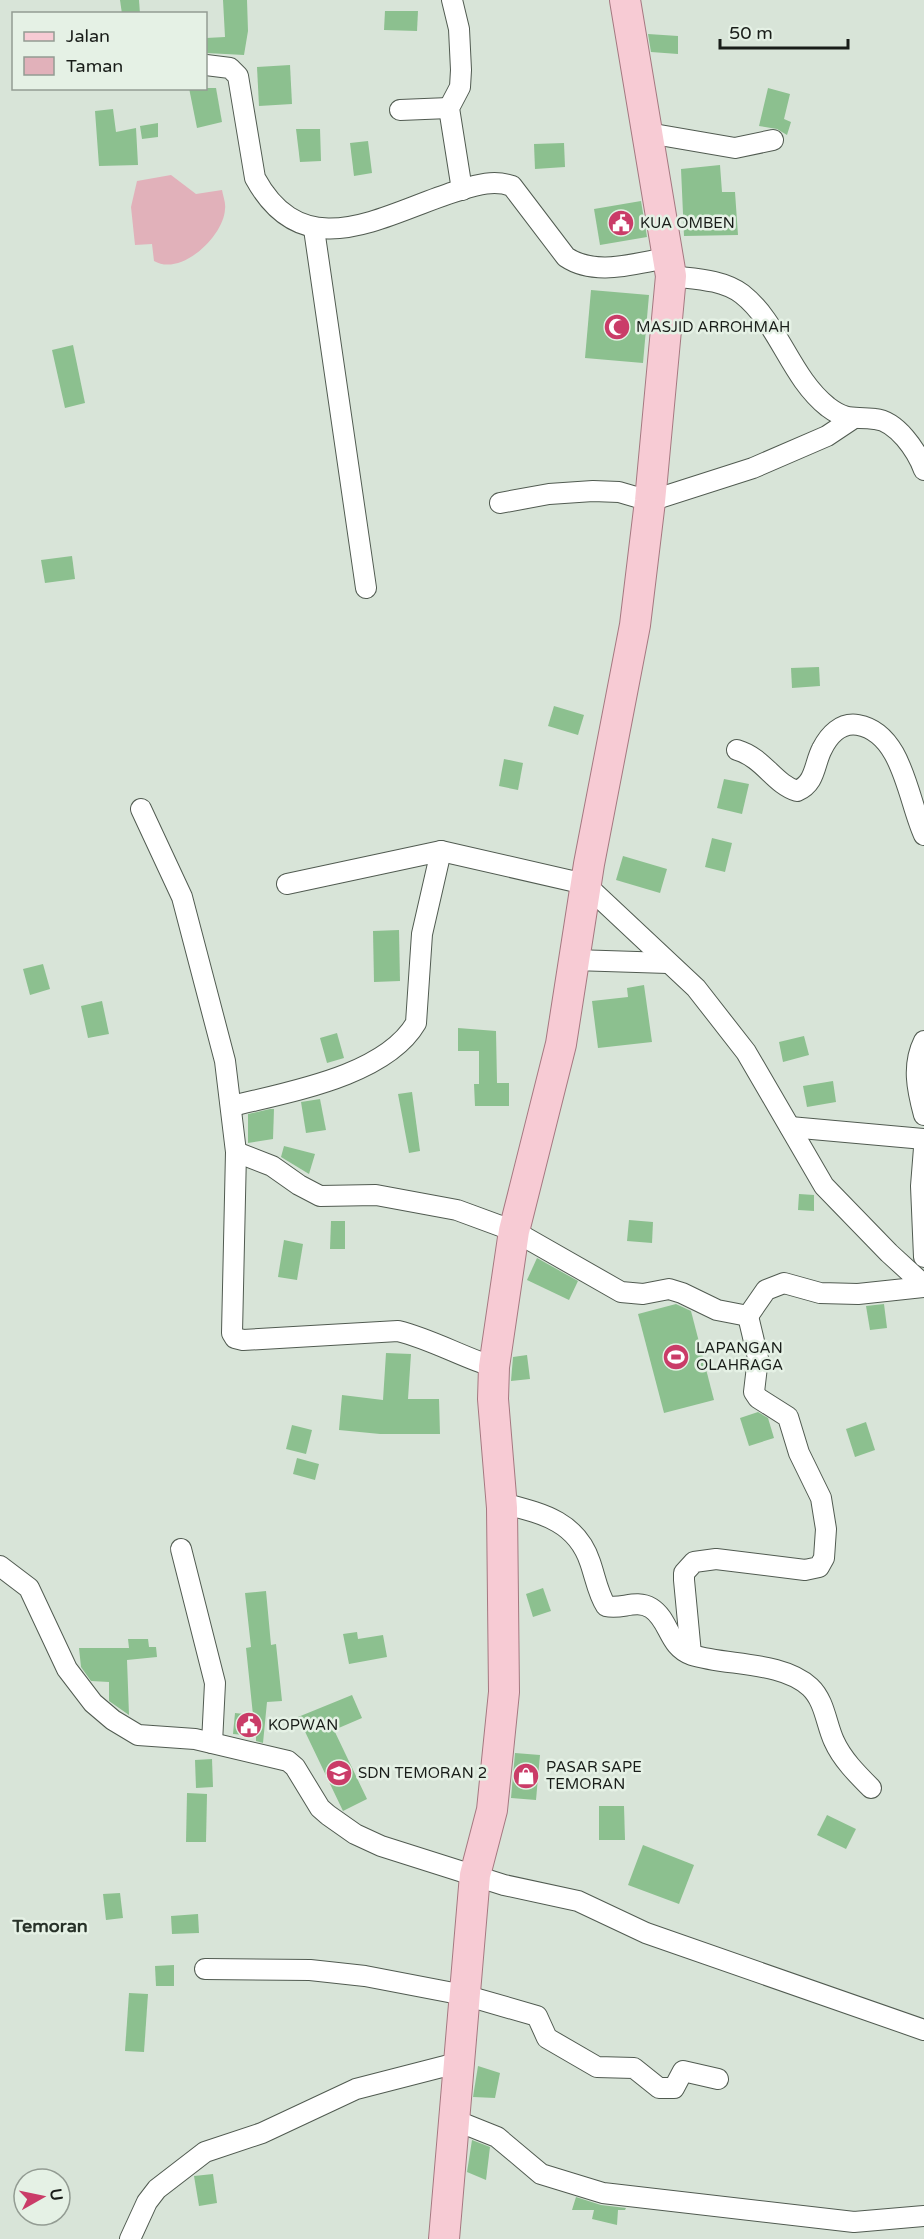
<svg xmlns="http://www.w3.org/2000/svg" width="924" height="2239" font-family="'Varela Round',sans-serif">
<rect width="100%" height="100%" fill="#d8e4d8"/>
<!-- green -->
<path fill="#e1b1ba" d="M171,175L196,194L222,190C223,196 226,203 225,209C224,236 181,277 154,261L152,244L135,245L131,207L137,181Z"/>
<!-- building -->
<g fill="#8cc08f">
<polygon points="120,0 139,0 140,14 122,14"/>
<polygon points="223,0 247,0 248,31 244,55 206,53 206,38 225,37"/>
<polygon points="385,11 418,11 417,31 384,30"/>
<polygon points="648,34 678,36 678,54 651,52"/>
<polygon points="290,65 292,104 259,106 257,67"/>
<polygon points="189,88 216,88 222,122 197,128"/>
<polygon points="768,88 790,94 784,119 791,122 787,135 777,129 759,126"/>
<polygon points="113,109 116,132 136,128 138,165 99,166 95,111"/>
<polygon points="158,123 158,137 142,139 140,126"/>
<polygon points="296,129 320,129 321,161 300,162"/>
<polygon points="368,141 372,173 354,176 350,143"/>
<polygon points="564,143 565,167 535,169 534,144"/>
<polygon points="720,165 722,192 735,192 738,235 684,236 681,169"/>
<polygon points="641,201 647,237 600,245 594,209"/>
<polygon points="591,290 649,295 643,363 585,358"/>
<polygon points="73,345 85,403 65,408 52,350"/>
<polygon points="72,556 75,579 45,583 41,560"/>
<polygon points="819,667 820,686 792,688 791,668"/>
<polygon points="554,706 584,715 578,735 548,726"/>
<polygon points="504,759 523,763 518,790 499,786"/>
<polygon points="724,779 749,784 742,814 717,808"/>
<polygon points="712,838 732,843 725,872 705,867"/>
<polygon points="623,856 667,869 660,893 616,880"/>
<polygon points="399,930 400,981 374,982 373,931"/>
<polygon points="43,964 50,989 30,995 23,969"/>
<polygon points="644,985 652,1042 598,1048 592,1001 628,997 627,988"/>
<polygon points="102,1001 109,1034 88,1038 81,1006"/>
<polygon points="458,1028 496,1031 497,1083 509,1083 509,1106 475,1106 474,1084 479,1084 479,1051 458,1051"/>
<polygon points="337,1033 344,1058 327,1063 320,1038"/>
<polygon points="804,1036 809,1055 783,1062 779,1042"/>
<polygon points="833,1081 836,1102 807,1107 803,1086"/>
<polygon points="412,1092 420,1151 409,1153 398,1094"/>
<polygon points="320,1099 326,1130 306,1133 301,1102"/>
<polygon points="270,1109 274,1109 273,1139 248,1143 248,1114"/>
<polygon points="284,1146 315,1154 309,1174 281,1157"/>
<polygon points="799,1194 814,1195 814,1211 798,1210"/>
<polygon points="629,1220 653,1222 652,1243 627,1241"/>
<polygon points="331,1221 345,1221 345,1249 330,1249"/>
<polygon points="284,1240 303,1244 297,1280 278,1277"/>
<polygon points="537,1258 578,1281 569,1300 527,1280"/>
<polygon points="676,1304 691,1311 714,1400 664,1413 638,1314"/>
<polygon points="884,1304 887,1328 870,1330 866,1306"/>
<polygon points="386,1353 411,1354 408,1399 439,1399 440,1434 380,1434 339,1430 342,1395 383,1400"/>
<polygon points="527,1355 530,1379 511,1381 513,1357"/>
<polygon points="758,1412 768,1418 774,1438 749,1446 740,1418"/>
<polygon points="866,1422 875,1450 855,1457 846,1429"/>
<polygon points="292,1425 312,1430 306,1454 286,1449"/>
<polygon points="297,1458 319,1464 315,1480 293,1474"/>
<polygon points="543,1588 551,1611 533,1617 526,1594"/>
<polygon points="266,1591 271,1645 276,1644 282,1701 267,1702 263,1743 256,1741 256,1736 233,1734 235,1713 253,1715 246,1648 251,1647 245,1593"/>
<polygon points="357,1632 358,1639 383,1635 387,1657 349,1664 343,1634"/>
<polygon points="128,1639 148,1639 149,1647 156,1647 157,1657 127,1660 129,1715 109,1701 109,1682 91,1681 81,1667 79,1648 129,1648"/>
<polygon points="352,1695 362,1718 334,1730 367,1799 343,1811 298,1717"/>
<polygon points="515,1753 540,1755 536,1800 511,1798"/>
<polygon points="212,1759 213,1787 196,1788 195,1760"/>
<polygon points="187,1793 207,1794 206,1842 186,1842"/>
<polygon points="599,1806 624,1806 625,1840 599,1840"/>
<polygon points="827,1815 856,1829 846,1849 817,1835"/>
<polygon points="643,1845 694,1865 679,1904 628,1885"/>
<polygon points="120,1893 123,1918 106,1920 103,1894"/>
<polygon points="198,1914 199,1933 172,1934 171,1916"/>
<polygon points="174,1965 174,1986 156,1986 155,1966"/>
<polygon points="129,1993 148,1994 144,2052 125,2051"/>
<polygon points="478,2066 500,2073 495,2098 473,2097"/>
<polygon points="472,2140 490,2147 486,2180 467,2172"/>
<polygon points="213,2174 217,2203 199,2206 194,2176"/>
<polygon points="576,2197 601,2205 626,2208 625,2210 618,2210 617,2225 592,2219 594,2210 572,2210"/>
</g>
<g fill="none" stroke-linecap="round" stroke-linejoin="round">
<defs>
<g id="minor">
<polyline points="452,0 459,29 461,70 460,87 449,108 462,190"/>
<path d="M206,65L230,68L238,76L255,178C304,268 382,215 454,192C474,186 492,179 512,186L566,257C596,277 635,263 668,258"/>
<polyline points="400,110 449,108"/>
<polyline points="648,133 735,148 773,140"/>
<polyline points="314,229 366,588"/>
<path d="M671,276C694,279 722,279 742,294C779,323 790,377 828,407C848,422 854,416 875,419C897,421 917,451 924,470"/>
<polyline points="500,503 549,494 593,491 619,492 650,501 753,468 827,436 851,420"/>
<path d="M737,750C764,758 774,784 797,791C816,783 814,764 822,749C829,735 841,722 858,725C903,733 908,801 924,835"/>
<path d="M141,809L182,897L225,1061L236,1152L232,1333L235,1338L243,1340L398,1331C431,1339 462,1357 494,1367"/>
<polyline points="287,884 441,851 585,884 696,988 746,1052 824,1186 889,1253 924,1285"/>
<polyline points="574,960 668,963"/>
<path d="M924,1041C912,1065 917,1089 924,1115"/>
<path d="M232,1106C288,1092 385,1076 416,1023L422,934L441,851"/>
<polyline points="790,1127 924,1139"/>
<polyline points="924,1148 921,1186 924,1257"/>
<polyline points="236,1152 272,1166 299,1185 320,1196 376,1195 457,1210 514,1231 621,1292 643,1294 669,1289 682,1293 717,1310 748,1316 766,1290 784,1283 820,1293 858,1294 924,1287"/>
<path d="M502,1503C540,1513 576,1520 590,1562C595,1576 598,1594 606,1606C622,1610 635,1599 651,1608C670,1620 668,1647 692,1655C727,1666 782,1661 810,1687C825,1701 826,1724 834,1741C842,1759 857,1774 871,1788"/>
<polyline points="181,1549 215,1683 212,1743"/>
<polyline points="0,1566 29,1588 67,1669 93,1703 113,1720 138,1735 195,1739 288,1761 295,1767 320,1808 328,1815 355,1834 381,1846 504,1885 578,1901 646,1933 924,2030"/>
<polyline points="691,1654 684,1580 684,1573 694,1562 716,1559 805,1570 819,1567 824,1558 826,1529 821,1498 799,1453 788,1417 758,1398 754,1392 758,1358 748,1316"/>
<polyline points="205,1969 310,1970 365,1976 464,1995 537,2016 547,2038 597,2067 634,2068 659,2088 674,2088 683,2071 718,2079"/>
<polyline points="452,2119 497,2137 541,2174 603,2193 854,2222 924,2216"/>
<polyline points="130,2239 147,2202 157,2189 205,2152 262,2133 356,2089 457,2063"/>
</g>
<polyline id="primary" points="444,2239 475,1875 492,1810 504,1692 502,1508 493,1399 494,1367 514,1231 561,1044 589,864 635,625 650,501 671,276 625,0"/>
</defs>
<!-- minor casing -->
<use href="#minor" stroke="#515b51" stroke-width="22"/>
<!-- primary casing -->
<use href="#primary" stroke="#a57880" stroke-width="32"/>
<!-- minor -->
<use href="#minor" stroke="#fff" stroke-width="20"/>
<!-- primary -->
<use href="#primary" stroke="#f7cbd4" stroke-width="30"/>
</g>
<!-- icons -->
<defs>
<symbol id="civic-disc" viewBox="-11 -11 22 22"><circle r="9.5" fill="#ca3c68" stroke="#e5f1e5"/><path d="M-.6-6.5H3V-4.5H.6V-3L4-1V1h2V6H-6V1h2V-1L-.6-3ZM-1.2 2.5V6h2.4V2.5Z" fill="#fff"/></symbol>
<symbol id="mosque-disc" viewBox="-11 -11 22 22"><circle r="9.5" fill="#ca3c68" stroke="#e5f1e5"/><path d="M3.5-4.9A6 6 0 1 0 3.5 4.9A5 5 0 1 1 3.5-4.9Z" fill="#fff"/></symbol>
<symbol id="stadium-disc" viewBox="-11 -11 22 22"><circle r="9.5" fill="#ca3c68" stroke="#e5f1e5"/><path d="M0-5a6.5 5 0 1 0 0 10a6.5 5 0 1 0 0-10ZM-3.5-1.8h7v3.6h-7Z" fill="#fff"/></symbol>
<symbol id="school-disc" viewBox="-11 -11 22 22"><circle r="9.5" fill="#ca3c68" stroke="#e5f1e5"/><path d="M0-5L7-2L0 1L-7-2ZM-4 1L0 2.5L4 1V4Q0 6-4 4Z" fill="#fff"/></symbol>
<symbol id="shop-disc" viewBox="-11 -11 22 22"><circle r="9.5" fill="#ca3c68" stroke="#e5f1e5"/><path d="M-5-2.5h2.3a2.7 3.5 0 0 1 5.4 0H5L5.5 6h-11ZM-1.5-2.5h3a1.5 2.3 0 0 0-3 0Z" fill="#fff"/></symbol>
</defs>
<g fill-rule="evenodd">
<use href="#civic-disc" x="606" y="208" width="30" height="30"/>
<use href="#mosque-disc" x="602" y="312" width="30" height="30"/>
<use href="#stadium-disc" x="661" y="1342" width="30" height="30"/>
<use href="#civic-disc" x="234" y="1710" width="30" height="30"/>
<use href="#school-disc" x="324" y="1758" width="30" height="30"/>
<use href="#shop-disc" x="511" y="1761" width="30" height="30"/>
</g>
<g text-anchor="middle" stroke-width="5" stroke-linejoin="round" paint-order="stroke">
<!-- poi labels -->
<g font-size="15" fill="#191d19" stroke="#e5f1e5" text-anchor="start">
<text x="640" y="228">KUA OMBEN</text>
<text x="636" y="332">MASJID ARROHMAH</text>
<text x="696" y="1353">LAPANGAN<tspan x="696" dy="17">OLAHRAGA</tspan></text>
<text x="268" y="1730">KOPWAN</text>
<text x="546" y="1772">PASAR SAPE<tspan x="546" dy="17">TEMORAN</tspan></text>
<text x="358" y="1778">SDN TEMORAN 2</text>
</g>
<!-- quarter labels -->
<g font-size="18" font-weight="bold" fill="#283229" stroke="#e5f1e5">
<text x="50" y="1932">Temoran</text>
</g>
</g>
<!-- legend -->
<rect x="12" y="12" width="195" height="78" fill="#e5f1e5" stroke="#939c93" stroke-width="1.5"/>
<rect x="24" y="32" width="30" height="9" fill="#f7cbd4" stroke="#939c93" stroke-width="1.5"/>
<text x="66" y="42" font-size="18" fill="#191d19">Jalan</text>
<rect x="24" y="57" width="30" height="18" fill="#e1b1ba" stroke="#939c93" stroke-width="1.5"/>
<text x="66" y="72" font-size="18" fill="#191d19">Taman</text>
<!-- north arrow -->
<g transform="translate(42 2197) rotate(81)"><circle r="28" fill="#e5f1e5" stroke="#939c93" stroke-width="1.5"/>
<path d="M0-4.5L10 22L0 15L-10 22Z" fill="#ca3c68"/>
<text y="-9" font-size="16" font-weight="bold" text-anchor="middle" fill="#191d19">U</text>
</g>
<!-- scale -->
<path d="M720 39v9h128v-9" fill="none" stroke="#191d19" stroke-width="3"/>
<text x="729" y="39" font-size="18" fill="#191d19" stroke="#e5f1e5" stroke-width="4.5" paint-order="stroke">50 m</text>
</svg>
